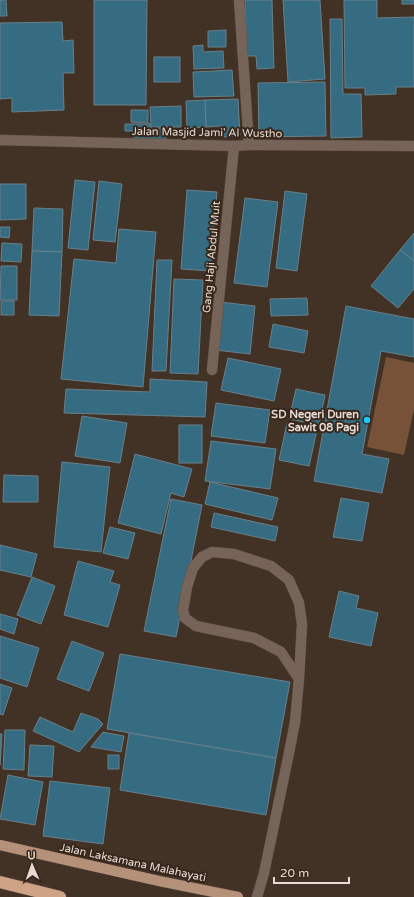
<svg xmlns="http://www.w3.org/2000/svg" width="414" height="897" font-family="'Varela Round',sans-serif">
<rect width="100%" height="100%" fill="#423125"/>
<!-- green -->
<polygon fill="#785238" points="386,357 414,363 414,409 404,455 367,447"/>
<!-- building -->
<g fill="#366c81" stroke="#68808b">
<polygon points="0,0 6,0 7,16 0,16"/>
<polygon points="94,0 147,0 146,105 94,105"/>
<polygon points="245,0 272,0 274,68 257,69 256,56 247,56"/>
<polygon points="283,0 320,0 325,79 288,82"/>
<polygon points="344,0 377,0 377,18 414,17 414,87 396,87 396,94 365,95 365,88 345,88"/>
<rect x="402" y="0" width="12" height="4"/>
<polygon points="330,19 342,19 343,94 361,94 362,137 331,138"/>
<polygon points="62,22 63,41 73,40 74,73 63,73 64,110 12,112 12,98 0,99 0,23"/>
<polygon points="226,30 226,47 208,47 208,31"/>
<polygon points="203,45 203,52 223,51 224,68 194,69 193,46"/>
<rect x="154" y="57" width="26" height="25"/>
<polygon points="232,70 234,96 194,97 193,72"/>
<polygon points="325,82 326,136 259,137 258,83"/>
<polygon points="238,99 240,136 222,137 221,126 206,127 205,100"/>
<polygon points="205,100 206,127 187,128 186,101"/>
<polygon points="181,106 181,127 151,127 150,107"/>
<polygon points="131,110 148,110 148,123 131,122"/>
<polygon points="125,124 150,124 150,139 134,140 133,131 125,131"/>
<rect x="151" y="128" width="15" height="12"/>
<polygon points="75,180 95,182 88,250 68,248"/>
<polygon points="99,181 122,184 115,242 93,240"/>
<polygon points="0,184 26,184 26,219 0,220"/>
<polygon points="187,190 217,192 210,271 181,269"/>
<polygon points="285,191 307,194 297,271 276,268"/>
<polygon points="245,198 278,202 267,287 234,283"/>
<polygon points="34,208 63,209 62,252 32,251"/>
<polygon points="0,227 10,227 9,238 0,237"/>
<polygon points="119,229 156,232 143,387 61,379 74,259 116,263"/>
<polygon points="414,233 414,261 400,250"/>
<polygon points="2,243 22,244 21,262 1,261"/>
<polygon points="400,250 414,261 414,289 398,308 371,286"/>
<polygon points="32,251 62,252 59,316 29,315"/>
<polygon points="157,260 172,260 166,371 152,371"/>
<polygon points="1,266 17,266 17,300 0,300"/>
<polygon points="174,279 203,280 198,374 170,373"/>
<polygon points="307,298 308,315 271,316 270,299"/>
<rect x="1" y="301" width="13" height="14"/>
<polygon points="220,302 255,306 250,354 215,350"/>
<polygon points="346,306 414,319 414,357 381,351 362,454 389,459 382,493 314,481"/>
<polygon points="273,324 308,331 304,353 269,347"/>
<polygon points="228,358 281,369 274,401 221,390"/>
<polygon points="150,379 207,382 205,417 64,413 66,389 150,392"/>
<polygon points="296,389 325,395 319,425 289,419"/>
<polygon points="216,403 270,410 265,443 211,436"/>
<polygon points="82,416 127,423 120,463 75,456"/>
<polygon points="287,423 317,430 309,466 279,460"/>
<rect x="179" y="425" width="23" height="38"/>
<polygon points="211,441 276,449 270,489 205,481"/>
<polygon points="135,454 192,469 184,497 171,493 161,534 118,523"/>
<polygon points="62,462 110,467 101,552 54,547"/>
<polygon points="4,475 38,476 38,502 3,502"/>
<polygon points="210,482 278,498 272,520 205,504"/>
<polygon points="341,498 369,503 362,541 333,537"/>
<polygon points="171,499 202,505 176,637 144,631"/>
<polygon points="214,513 278,527 275,541 211,527"/>
<polygon points="110,527 135,533 128,559 103,553"/>
<polygon points="0,545 37,554 31,577 0,570"/>
<polygon points="78,561 114,571 110,582 120,585 108,627 64,615"/>
<polygon points="32,577 55,586 41,624 17,615"/>
<polygon points="339,591 359,596 356,608 378,613 371,646 329,637"/>
<polygon points="0,614 18,619 14,634 0,629"/>
<polygon points="0,636 39,648 27,687 0,678"/>
<polygon points="72,641 104,653 89,691 57,679"/>
<polygon points="120,654 290,682 276,758 107,729"/>
<polygon points="0,684 12,688 3,715 0,714"/>
<polygon points="81,713 98,719 103,724 79,752 33,731 40,717 73,732"/>
<polygon points="5,730 25,730 24,770 3,769"/>
<polygon points="103,732 124,736 121,752 91,747"/>
<polygon points="129,733 276,758 266,815 120,790"/>
<polygon points="0,734 2,734 0,765"/>
<polygon points="30,745 54,746 52,777 28,776"/>
<rect x="108" y="755" width="11" height="14"/>
<polygon points="8,775 43,782 35,825 0,819"/>
<polygon points="50,781 110,788 103,844 43,836"/>
</g>
<g fill="none" stroke-linecap="round" stroke-linejoin="round">
<defs>
<polyline id="service" points="257,897 264,873 289,753 295,722 299,679 281,652 254,638 196,626 185,618 183,610 187,587 193,568 202,557 212,552 234,554 271,566 289,580 299,603 302,624 299,679"/>
<g id="minor">
<polyline points="239,0 249,145"/>
<polyline points="212,370 234,146"/>
</g>
<polyline id="tertiary" points="0,140 234,146 249,145 414,146"/>
<polyline id="primary" points="0,845 159,881 238,897"/>
<polyline id="motorway" points="0,882 60,897"/>
</defs>
<!-- service casing -->
<use href="#service" stroke="#605044" stroke-width="11"/>
<!-- minor casing -->
<use href="#minor" stroke="#605044" stroke-width="11"/>
<!-- tertiary casing -->
<use href="#tertiary" stroke="#605044" stroke-width="11"/>
<!-- primary casing -->
<use href="#primary" stroke="#605044" stroke-width="11"/>
<!-- motorway casing -->
<use href="#motorway" stroke="#605044" stroke-width="13"/>
<!-- service -->
<use href="#service" stroke="#766458" stroke-width="10"/>
<!-- minor -->
<use href="#minor" stroke="#766458" stroke-width="10"/>
<!-- tertiary -->
<use href="#tertiary" stroke="#766458" stroke-width="10"/>
<!-- primary -->
<use href="#primary" stroke="#b59179" stroke-width="10"/>
<!-- motorway -->
<use href="#motorway" stroke="#cea386" stroke-width="12"/>
</g>
<!-- markers -->
<circle fill="#1cc9fc" stroke="#38271b" stroke-width="1.5" cx="367" cy="420" r="4"/>
<g text-anchor="middle" stroke-width="4" stroke-linejoin="round" paint-order="stroke">
<!-- street labels -->
<g font-size="11" fill="#e6dbd4" stroke="#38271b">
<text transform="translate(207 132) rotate(1)" y="4">Jalan Masjid Jami' Al Wustho</text>
<text transform="translate(211 257) rotate(-85)" y="4">Gang Haji Abdul Muit</text>
<text transform="translate(133 862) rotate(12)" y="4">Jalan Laksamana Malahayati</text>
</g>
<!-- poi labels -->
<g font-size="11" font-weight="bold" fill="#e6dbd4" stroke="#38271b" text-anchor="end">
<text x="359" y="418">SD Negeri Duren<tspan x="359" dy="13">Sawit 08 Pagi</tspan></text>
</g>
</g>
<!-- north arrow -->
<g transform="translate(32 865) rotate(358)" stroke="#38271b" stroke-width="3" paint-order="stroke">
<path d="M0-3L7 15L0 10L-7 15Z" fill="#e6dbd4"/>
<text y="-6" font-size="11" font-weight="bold" text-anchor="middle" fill="#e6dbd4">U</text>
</g>
<!-- scale -->
<path d="M274 877v6h75v-6" fill="none" stroke="#e6dbd4" stroke-width="2"/>
<text x="280" y="877" font-size="12" fill="#e6dbd4" stroke="#38271b" stroke-width="3" paint-order="stroke">20 m</text>
</svg>
